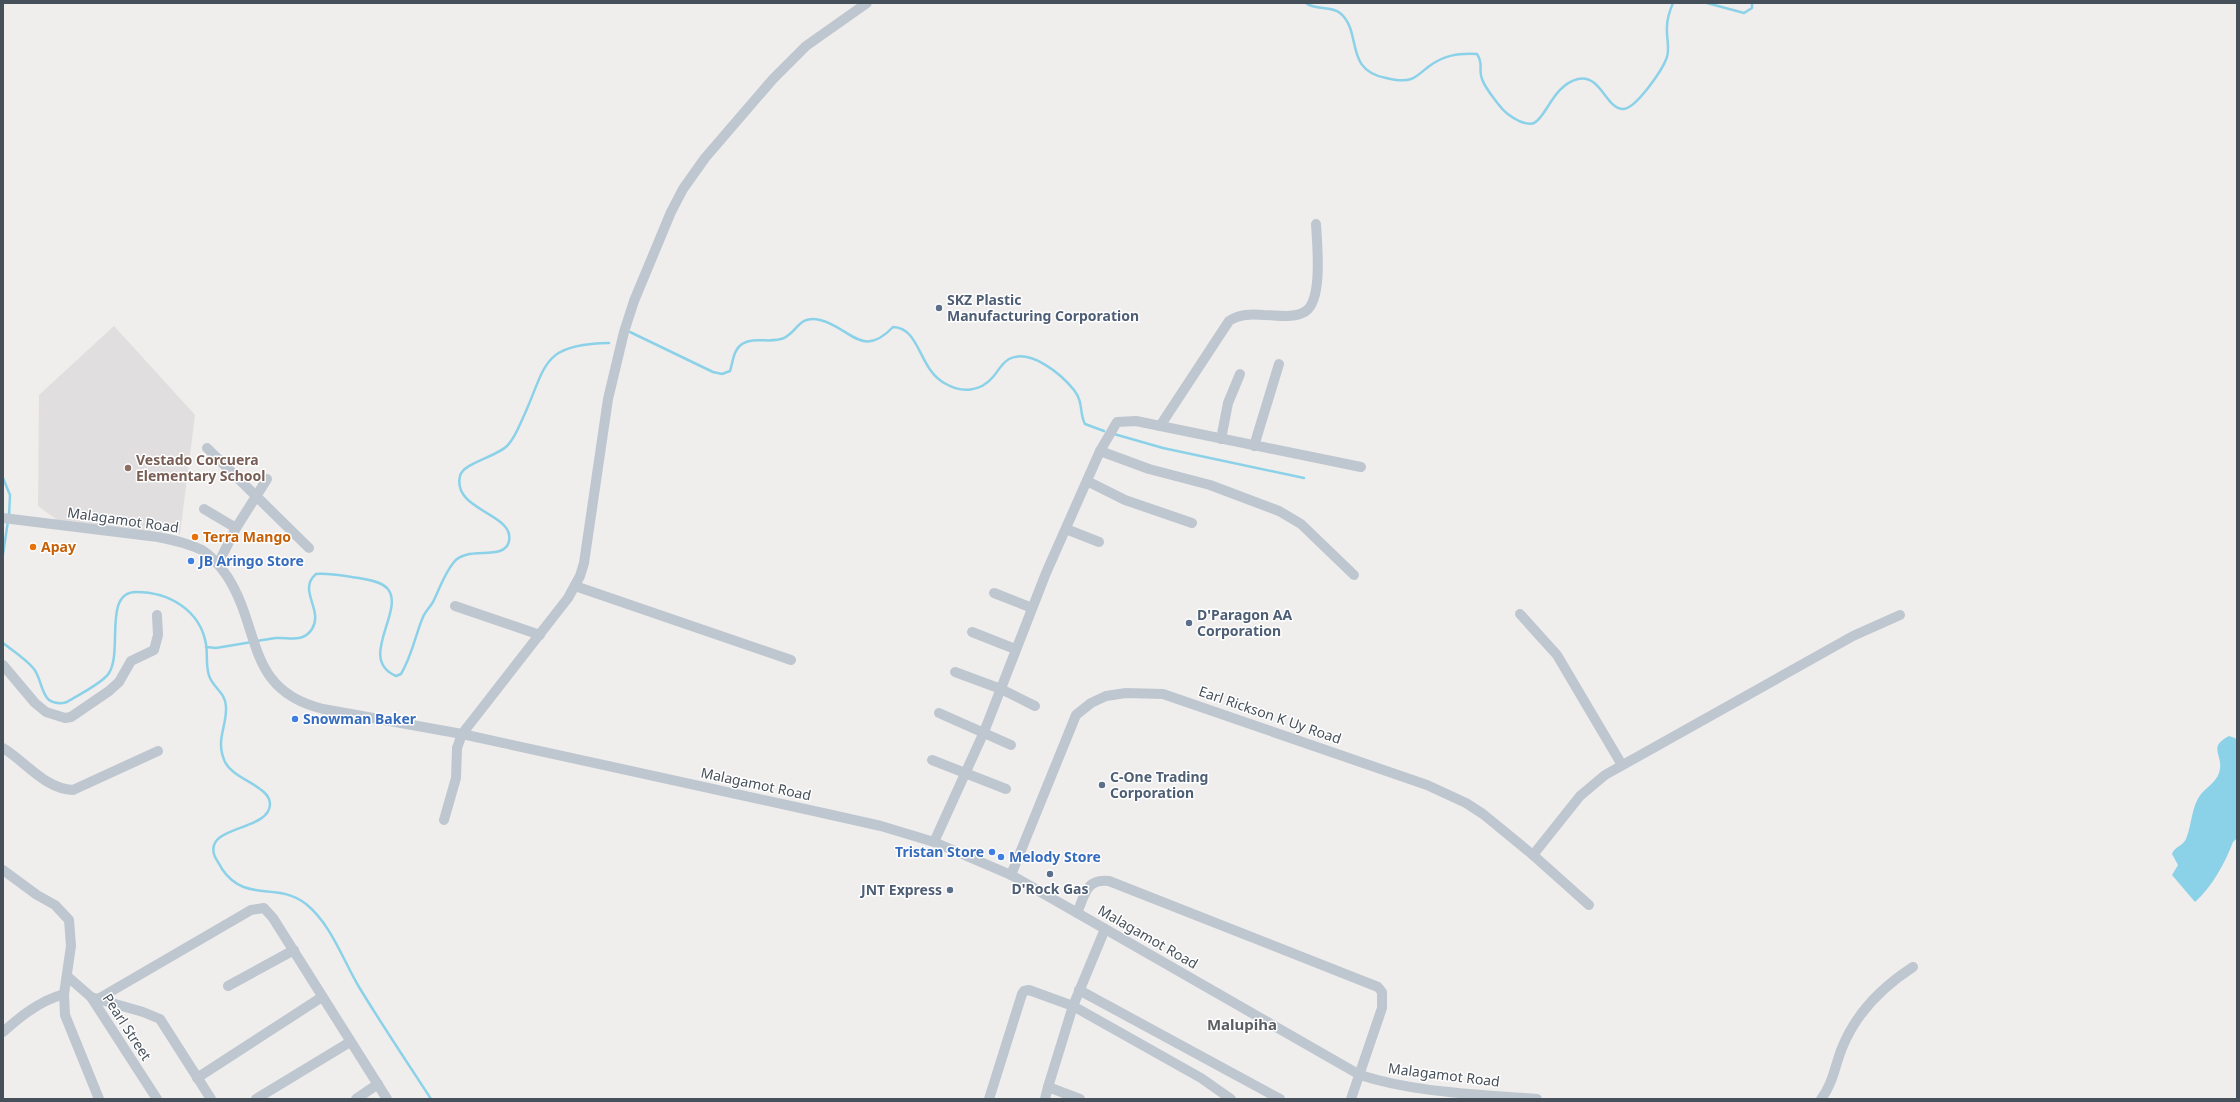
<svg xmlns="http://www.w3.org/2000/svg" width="2240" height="1102" font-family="'Noto Sans',sans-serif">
<rect width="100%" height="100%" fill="#f0eded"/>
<!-- education -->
<polygon fill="#e1dedf" points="114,326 195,415 180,534 59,521 38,506 39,395"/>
<!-- water -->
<path fill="#8bd2e8" d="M2229,736L2235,738L2237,741V838L2233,842C2225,863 2212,887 2195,902L2172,875L2178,865L2172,854C2174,847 2183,846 2186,839C2192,825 2191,807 2201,794C2207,787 2216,782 2219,773C2225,755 2206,748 2229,736Z"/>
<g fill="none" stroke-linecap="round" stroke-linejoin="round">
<!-- stream -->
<g stroke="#8bd2e8" stroke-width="2.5">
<path d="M1306,3C1316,11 1330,5 1340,13C1363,32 1343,70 1386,78C1394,80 1403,82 1411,79C1417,77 1423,71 1428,67C1444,55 1458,53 1477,54C1484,64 1478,69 1482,79C1485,88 1493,97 1499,105C1504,112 1511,117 1519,121C1524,123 1529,125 1534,123C1546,118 1553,85 1578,79C1601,74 1606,109 1623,109C1636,109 1663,69 1667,57C1670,47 1666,36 1667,27C1667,19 1670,10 1673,3"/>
<polyline points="1707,3 1744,13 1752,8 1752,3"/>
<path d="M630,332L713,372L722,374L730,371C733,362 733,350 742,344C754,336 771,344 784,338C798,331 799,315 820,320C850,327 862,360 893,327C921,328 918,370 946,384C962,393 980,392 993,377C998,371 1002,363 1009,359C1030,348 1061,374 1074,390C1084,403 1079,413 1085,424L1104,431"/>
<polyline points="1114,434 1163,448 1304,478"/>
<polyline points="3,478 10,495 9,516"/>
<polyline points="3,554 8,521"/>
<path d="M257,641C263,640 269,639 276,638C289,637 303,643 312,629C324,610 297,590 316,574C331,573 344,576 359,578C368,580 380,581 387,588C407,609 356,659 396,676L401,674C412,656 415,636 423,617C425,612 430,607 433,602C440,588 444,574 454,562C467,545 505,562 509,541C515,513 452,511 460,476C463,463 496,457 507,446C514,439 518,429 522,420C547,367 539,344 609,343"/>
<path d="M3,643C13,651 26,659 34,669C41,678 41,693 49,700C55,704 61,704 67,702C78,695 103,683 109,673C123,651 103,592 136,592C169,592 200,610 206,644C208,655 205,668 210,678C215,689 226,694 226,707C227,727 215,740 225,762C234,780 270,786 270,804C270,831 206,825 214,854C215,859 220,864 222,869C246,904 277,881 306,904C331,924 343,960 359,987C382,1025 407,1062 431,1099"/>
<polyline points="206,647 216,648 252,642"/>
</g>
<!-- minor -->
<g stroke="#bec7cf" stroke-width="10">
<path d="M1160,426L1229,321C1239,314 1251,314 1264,315C1277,315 1294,319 1306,311C1323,299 1317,243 1316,224"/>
<polyline points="1221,439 1228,403 1240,374"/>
<polyline points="1254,446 1279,364"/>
<polyline points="207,448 309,548"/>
<polyline points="1100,451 1149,469 1210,485 1279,511 1301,524 1354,575"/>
<polyline points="1087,481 1125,500 1192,523"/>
<polyline points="204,509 236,528"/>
<path d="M3,518L158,537C173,540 188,543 202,550C212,556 220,566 227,576C262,630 245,690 323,709L462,734L823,813L881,826L934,842L1011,875L1360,1075C1416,1093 1478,1094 1537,1099"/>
<polyline points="1066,529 1099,542"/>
<polyline points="218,564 236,528 267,479"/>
<polyline points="575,586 791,660"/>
<polyline points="994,593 1032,608"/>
<polyline points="455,606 540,635"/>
<polyline points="1520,614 1557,655 1622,765"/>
<polyline points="972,632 1015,649"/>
<polyline points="3,665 35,703 46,712 65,718 71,717 109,691 119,682 131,661 154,650 158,635 157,615"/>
<polyline points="955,672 1001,689 1035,706"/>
<polyline points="939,713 1011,745"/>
<path d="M3,748C26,762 45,789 73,790L158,751"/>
<polyline points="932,760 1006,789"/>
<polyline points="444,820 456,778 457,748 462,734 568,598 580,576 584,563 608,399 624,332 634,301 671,212 683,189 705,158 773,79 806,46 867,3"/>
<polyline points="934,842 984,732 1046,573 1100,451 1117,422 1136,421 1361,467"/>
<polyline points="1533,855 1580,796 1605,775 1853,636 1900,615"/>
<polyline points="3,870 37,895 55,905 69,920 71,946 64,994 65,1015 99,1099"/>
<polyline points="1011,875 1076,715 1091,703 1106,696 1126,693 1163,694 1427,785 1466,803 1483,814 1533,855 1589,905"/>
<path d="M1077,913C1085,895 1086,878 1109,881L1378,987L1382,992V1008L1351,1099"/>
<polyline points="67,976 91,997 157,1099"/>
<polyline points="228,986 294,950"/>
<polyline points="1079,990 1280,1099"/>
<polyline points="91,997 143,1012 160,1019 211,1099"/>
<polyline points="98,999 251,910 264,908 273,918 387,1099"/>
<path d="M3,1032C22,1015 40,1001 64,994"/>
<polyline points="197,1078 322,997"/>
<polyline points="256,1099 350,1042"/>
<polyline points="356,1099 378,1084"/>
<polyline points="989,1099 1022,994 1024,991 1029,990 1073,1006 1201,1078 1231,1099"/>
<polyline points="1045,1099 1048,1087"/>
<polyline points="1080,1099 1048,1087 1073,1006 1105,929"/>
<path d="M1821,1099C1833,1084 1835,1065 1842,1048C1856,1013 1882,987 1913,967"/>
</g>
</g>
<!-- markers -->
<g fill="#5c6f8a" stroke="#fff" stroke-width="1.5">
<circle cx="939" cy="308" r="4"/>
<circle cx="1189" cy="623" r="4"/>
<circle cx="1102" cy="785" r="4"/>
<circle cx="1050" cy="874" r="4"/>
<circle cx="950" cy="890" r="4"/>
</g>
<circle fill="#8d6e63" stroke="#fff" stroke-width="1.5" cx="128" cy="468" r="4"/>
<g fill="#e8710a" stroke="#fff" stroke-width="1.5">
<circle cx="195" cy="537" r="4"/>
<circle cx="33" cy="547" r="4"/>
</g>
<g fill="#3f7fe0" stroke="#fff" stroke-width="1.5">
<circle cx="191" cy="561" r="4"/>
<circle cx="295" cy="719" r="4"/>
<circle cx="992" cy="852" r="4"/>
<circle cx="1001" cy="857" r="4"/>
</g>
<g text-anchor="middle" stroke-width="3" stroke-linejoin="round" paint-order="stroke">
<!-- service labels -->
<g font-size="14" font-weight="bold" fill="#4e5e75" stroke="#fff" text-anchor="start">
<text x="947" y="305">SKZ Plastic<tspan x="947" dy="16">Manufacturing Corporation</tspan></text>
<text x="1197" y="620">D'Paragon AA<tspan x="1197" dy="16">Corporation</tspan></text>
<text x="1110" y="782">C-One Trading<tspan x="1110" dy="16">Corporation</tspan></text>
<text x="1050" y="894" text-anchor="middle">D'Rock Gas</text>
<text x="942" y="895" text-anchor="end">JNT Express</text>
</g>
<!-- education labels -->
<g font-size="14" font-weight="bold" fill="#785e54" stroke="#fff" text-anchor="start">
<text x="136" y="465">Vestado Corcuera<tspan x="136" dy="16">Elementary School</tspan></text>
</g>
<!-- street labels -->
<g font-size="14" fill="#46505a" stroke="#fff">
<text transform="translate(123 520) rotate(8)" y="5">Malagamot Road</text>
<text transform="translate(1270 715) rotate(19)" y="5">Earl Rickson K Uy Road</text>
<text transform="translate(756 784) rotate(12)" y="5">Malagamot Road</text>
<text transform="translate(1148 937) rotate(30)" y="5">Malagamot Road</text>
<text transform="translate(127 1027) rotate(57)" y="5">Pearl Street</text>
<text transform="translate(1444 1075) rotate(7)" y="5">Malagamot Road</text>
</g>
<!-- food labels -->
<g font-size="14" font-weight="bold" fill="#c56008" stroke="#fff" text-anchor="start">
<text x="203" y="542">Terra Mango</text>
<text x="41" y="552">Apay</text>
</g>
<!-- shop labels -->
<g font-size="14" font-weight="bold" fill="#366cbe" stroke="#fff" text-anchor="start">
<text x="199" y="566">JB Aringo Store</text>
<text x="303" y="724">Snowman Baker</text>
<text x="984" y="857" text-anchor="end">Tristan Store</text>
<text x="1009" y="862">Melody Store</text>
</g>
<!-- neighbourhood labels -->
<g font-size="15" font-weight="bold" fill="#5a5d62" stroke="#fff">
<text x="1242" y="1030">Malupiha</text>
</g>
</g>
<!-- border -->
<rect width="2240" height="1102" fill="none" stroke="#46505a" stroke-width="8"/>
</svg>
